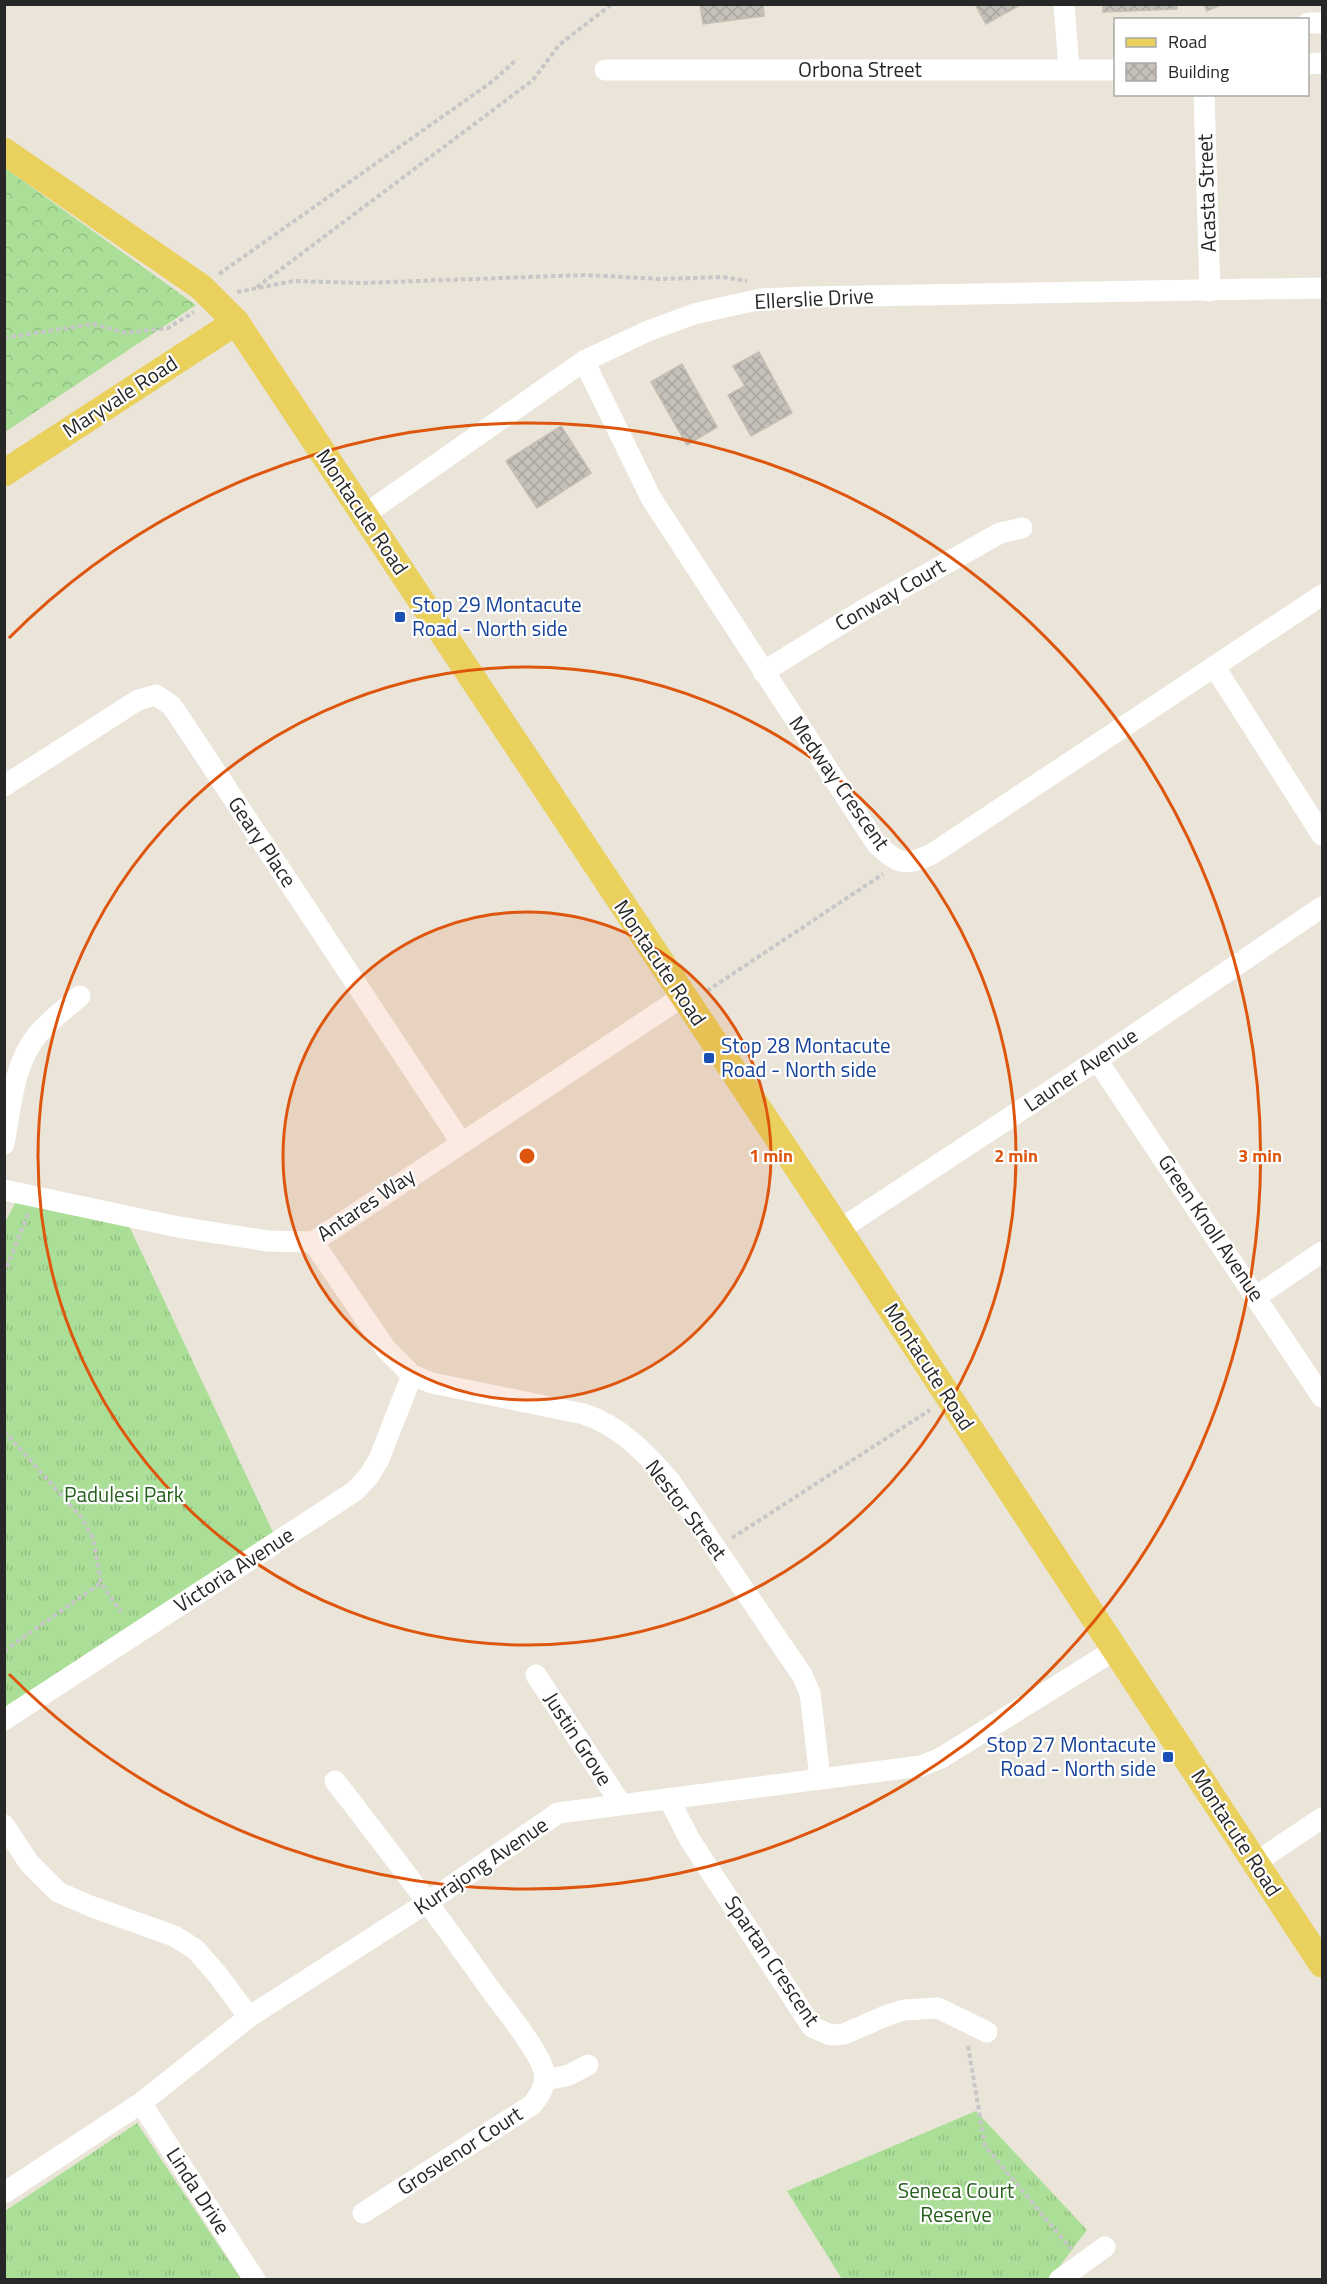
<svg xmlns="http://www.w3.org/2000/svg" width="1327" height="2284" font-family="'Titillium Web',sans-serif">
<defs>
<pattern id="grass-tufts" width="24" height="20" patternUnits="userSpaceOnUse" patternTransform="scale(1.5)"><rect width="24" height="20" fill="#abdf97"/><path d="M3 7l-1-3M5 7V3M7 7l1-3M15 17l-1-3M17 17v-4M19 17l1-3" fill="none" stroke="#93bf82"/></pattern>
<pattern id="forest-crowns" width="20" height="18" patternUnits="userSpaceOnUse" patternTransform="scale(1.5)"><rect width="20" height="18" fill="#abdf97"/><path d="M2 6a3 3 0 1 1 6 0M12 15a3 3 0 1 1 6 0" fill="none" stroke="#93bf82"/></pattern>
<pattern id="building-cross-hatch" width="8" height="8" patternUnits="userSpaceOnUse" patternTransform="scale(1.5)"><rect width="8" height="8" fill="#c5c0b9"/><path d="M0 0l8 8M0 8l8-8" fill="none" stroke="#a9a59f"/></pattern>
</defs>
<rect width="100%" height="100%" fill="#eae4d9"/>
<!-- grass -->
<g fill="url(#grass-tufts)">
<polygon points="20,1194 124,1215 278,1543 4,1720 4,1224"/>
<polygon points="976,2111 1087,2230 1050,2279 842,2279 787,2191"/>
<polygon points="137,2123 241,2279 5,2279 5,2211"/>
</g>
<!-- forest -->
<polygon fill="url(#forest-crowns)" points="5,168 196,305 5,432"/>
<!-- building -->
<g fill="url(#building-cross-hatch)" stroke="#c5bfb3" stroke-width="1.5">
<polygon points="700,4 763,4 764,16 703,24"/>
<polygon points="975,4 1022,4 986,24"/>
<polygon points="1103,4 1177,4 1177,9 1103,12"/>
<polygon points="1204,4 1222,4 1207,11"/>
<polygon points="759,352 792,413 751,436 728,395 745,386 733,366"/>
<polygon points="682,364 717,427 687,445 651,382"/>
<polygon points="561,426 591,473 537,508 506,461"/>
</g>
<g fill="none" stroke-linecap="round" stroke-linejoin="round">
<!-- path -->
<g stroke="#c7c7c7" stroke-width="4" stroke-dasharray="4.5 3" stroke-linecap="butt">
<polyline points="219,274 493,81 517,59"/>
<polyline points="257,287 533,80 559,45 612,4"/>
<polyline points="237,292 294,281 362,283 585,275 661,279 723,277 747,281"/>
<polyline points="4,338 93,324 126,333 168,328 194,312"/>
<polyline points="707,991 883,874"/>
<polyline points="4,1274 28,1214"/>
<polyline points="4,1431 81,1517 93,1538 101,1583 121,1612"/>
<polyline points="732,1538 930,1410"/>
<polyline points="4,1651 101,1583"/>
<polyline points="968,2046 985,2146 1071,2249"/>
</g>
<!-- minor -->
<g stroke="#fff" stroke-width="21">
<polyline points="1064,4 1069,69"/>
<polyline points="1308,23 1322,23"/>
<polyline points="1308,64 1322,63"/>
<polyline points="605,70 1116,70"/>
<polyline points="1204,94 1210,291"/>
<path d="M584,361L651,498L876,843C897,864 905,867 932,854L1322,595"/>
<polyline points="364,515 584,361 648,331 694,314 761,299 805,297 1322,288"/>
<polyline points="1214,666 1322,835"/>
<polyline points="763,672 865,609 1000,533 1022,528"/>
<polyline points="4,786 138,700 156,695 172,706 461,1142"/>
<polyline points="1097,1060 1322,1397"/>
<path d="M4,1144C11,1108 13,1064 38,1034C50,1020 66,1008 80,996"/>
<polyline points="4,1190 178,1227 268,1241 313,1242 682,997"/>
<polyline points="839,1230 1097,1060 1322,907"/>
<path d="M313,1242L386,1349L412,1375L432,1383L584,1414C620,1426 646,1453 670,1481L802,1675L810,1693L820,1778"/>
<polyline points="1257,1296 1322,1252"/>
<polyline points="536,1675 621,1804"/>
<polyline points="4,1720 355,1491 369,1476 379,1459 412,1375"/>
<path d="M335,1781C388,1849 440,1918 490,1989C505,2009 536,2047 543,2068C548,2083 541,2094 532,2105L363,2213"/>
<polyline points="669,1799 690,1840 812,2027 831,2035 844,2034 888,2015 904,2010 938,2008 987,2032"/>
<polyline points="4,1825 29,1863 58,1892 90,1906 174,1936 195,1949 217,1974 249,2017"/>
<polyline points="1255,1863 1322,1818"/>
<polyline points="546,2080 569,2075 588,2065"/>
<polyline points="141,2103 255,2280"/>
<polyline points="4,2193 141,2103 249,2017 428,1902 558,1813 921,1766 941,1758 1116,1649"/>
<polyline points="1059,2280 1105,2247"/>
</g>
<!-- major -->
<g stroke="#ead15e" stroke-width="27">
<polyline points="4,151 201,287 236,322 839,1230 1322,1964"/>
<polyline points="4,473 236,322"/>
</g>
</g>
<!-- distance rings -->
<circle cx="527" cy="1156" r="244" fill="#de560d" fill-opacity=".12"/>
<g fill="none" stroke="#de560d" stroke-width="3">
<circle cx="527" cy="1156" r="244"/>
<circle cx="527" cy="1156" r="489"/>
<path d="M9 638A733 733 0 1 1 9 1674"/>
</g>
<!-- markers -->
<g fill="#1a4fb4" stroke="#fff" stroke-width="2">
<rect x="394" y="611" width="12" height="12" rx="3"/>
<rect x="703" y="1052" width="12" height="12" rx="3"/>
<rect x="1162" y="1751" width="12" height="12" rx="3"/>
</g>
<g text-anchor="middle" stroke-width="4.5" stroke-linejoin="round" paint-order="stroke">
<!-- street labels -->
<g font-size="21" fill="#272727" stroke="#fff">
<text x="860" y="77">Orbona Street</text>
<text transform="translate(1207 193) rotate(-92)" y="7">Acasta Street</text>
<text transform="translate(814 299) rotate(-3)" y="7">Ellerslie Drive</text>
<text transform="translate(120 397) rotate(-33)" y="7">Maryvale Road</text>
<text transform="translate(362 512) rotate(56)" y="7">Montacute Road</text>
<text transform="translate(890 595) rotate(-30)" y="7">Conway Court</text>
<text transform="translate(839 783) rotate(55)" y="7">Medway Crescent</text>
<text transform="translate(262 842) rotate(56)" y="7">Geary Place</text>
<text transform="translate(660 963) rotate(56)" y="7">Montacute Road</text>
<text transform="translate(1081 1070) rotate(-34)" y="7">Launer Avenue</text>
<text transform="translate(366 1205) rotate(-34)" y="7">Antares Way</text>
<text transform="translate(1211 1228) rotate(56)" y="7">Green Knoll Avenue</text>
<text transform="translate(929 1367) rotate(57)" y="7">Montacute Road</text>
<text transform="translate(686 1510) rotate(53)" y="7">Nestor Street</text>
<text transform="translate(234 1570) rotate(-33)" y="7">Victoria Avenue</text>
<text transform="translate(578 1739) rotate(57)" y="7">Justin Grove</text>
<text transform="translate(1236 1833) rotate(57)" y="7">Montacute Road</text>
<text transform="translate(481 1866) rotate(-34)" y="7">Kurrajong Avenue</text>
<text transform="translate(772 1961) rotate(56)" y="7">Spartan Crescent</text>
<text transform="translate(460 2151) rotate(-33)" y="7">Grosvenor Court</text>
<text transform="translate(198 2191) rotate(57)" y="7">Linda Drive</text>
</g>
<!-- transit labels -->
<g font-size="21" fill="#164399" stroke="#fff" text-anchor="start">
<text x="412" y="612">Stop 29 Montacute<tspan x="412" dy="24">Road - North side</tspan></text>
<text x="721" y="1053">Stop 28 Montacute<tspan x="721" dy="24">Road - North side</tspan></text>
<text x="1156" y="1752" text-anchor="end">Stop 27 Montacute<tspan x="1156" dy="24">Road - North side</tspan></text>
</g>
<!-- park labels -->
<g font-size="21" fill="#26601c" stroke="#fff">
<text x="124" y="1502">Padulesi Park</text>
<text x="956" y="2198">Seneca Court<tspan x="956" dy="24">Reserve</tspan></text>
</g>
</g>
<circle cx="527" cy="1156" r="9" fill="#de560d" stroke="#fff" stroke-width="3"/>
<g font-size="18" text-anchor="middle" font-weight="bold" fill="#de560d" stroke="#fff" stroke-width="4.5" stroke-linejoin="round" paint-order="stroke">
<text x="771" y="1162">1 min</text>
<text x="1016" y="1162">2 min</text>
<text x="1260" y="1162">3 min</text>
</g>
<!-- border -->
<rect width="1327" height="2284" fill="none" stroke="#272727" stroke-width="12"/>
<!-- legend -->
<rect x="1114" y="18" width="195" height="78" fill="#ffffff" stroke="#a9a9a9" stroke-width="1.5"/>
<rect x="1126" y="38" width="30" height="9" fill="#ead15e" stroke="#a9a9a9" stroke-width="1.5"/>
<text x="1168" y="48" font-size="18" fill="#272727">Road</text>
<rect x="1126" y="63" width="30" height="18" fill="url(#building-cross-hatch)" stroke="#a9a9a9" stroke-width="1.5"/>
<text x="1168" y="78" font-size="18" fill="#272727">Building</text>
</svg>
